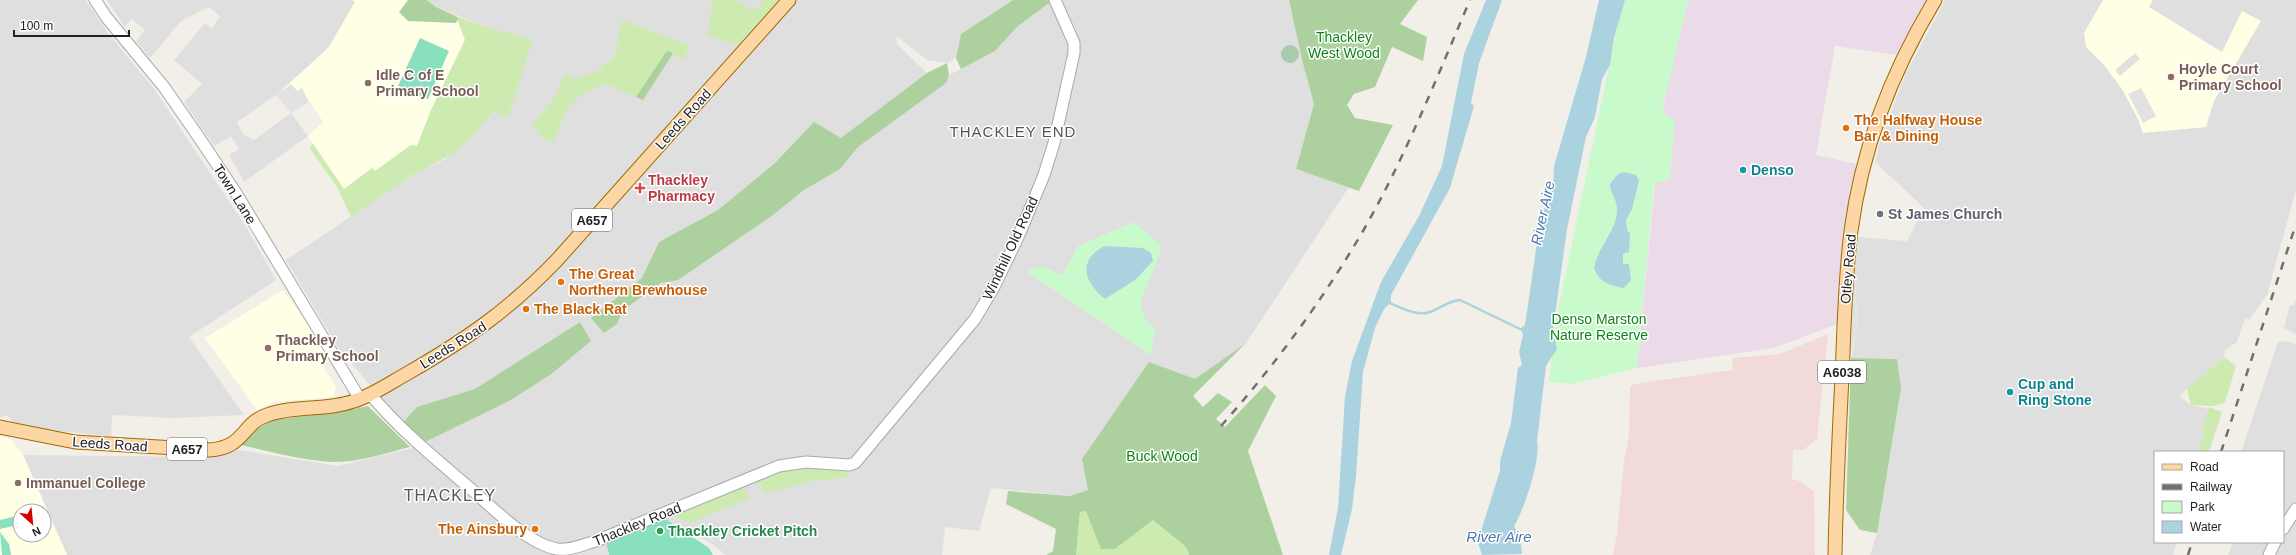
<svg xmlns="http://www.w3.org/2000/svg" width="2296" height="555" font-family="Arial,sans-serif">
<rect width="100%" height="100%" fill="#f2efe9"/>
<!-- residential -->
<g fill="#e0dfdf">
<polygon points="0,0 86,0 108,33 154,89 248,230 276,280 189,337 244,415 173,418 112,415 111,436 47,430 12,422 7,415 0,418"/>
<polygon points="107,0 352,0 355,2 329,47 276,95 237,122 243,134 254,140 291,113 308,136 244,182 229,155 239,149 231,136 214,146 184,102 202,84 174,60 205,23 212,29 220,16 209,7 181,21 150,58 136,41 145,30 132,19 125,27"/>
<polygon points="427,0 1013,0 961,34 956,58 947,63 927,60 896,36 897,44 927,73 949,75 995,51 1017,27 1053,0 1289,0 1302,60 1314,104 1296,169 1349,187 1246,343 1195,379 1088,490 1070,496 991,488 979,531 945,527 942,555 726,555 712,544 666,519 562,555 67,555 23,455 211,457 239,450 338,466 413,448 383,401 337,346 286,260 408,178 445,159 471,138 493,112 508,117 490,28 436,7"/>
<polygon points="1945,0 2296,0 2296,190 2267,295 2249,320 2245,318 2237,342 2225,350 2224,357 2179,396 2191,405 2222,412 2209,452 2155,452 2155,542 2177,542 2173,555 1870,555 1877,533 1897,359 1851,358 1856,338 1857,300 1854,280 1858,237 1907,241 1924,208 1875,162 1881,138 1906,73"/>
<polygon points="2296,300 2296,334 2284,328 2290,305 2294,305"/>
<polygon points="2282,341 2296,344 2296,555 2228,555 2233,542 2283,542 2283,452 2241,452 2278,342"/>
</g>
<!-- commercial -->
<polygon fill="#f2dad9" points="1828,334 1817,439 1803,450 1793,450 1792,479 1802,482 1814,492 1815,555 1613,555 1617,533 1624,461 1629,435 1630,387 1634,384 1732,370 1733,358 1780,354"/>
<!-- industrial -->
<polygon fill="#ebdbe8" points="1688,0 1927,0 1897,55 1835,46 1816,155 1856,164 1843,230 1837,324 1774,348 1637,368 1662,112"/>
<!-- education -->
<g fill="#ffffe5" fill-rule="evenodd">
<polygon points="352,0 427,0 436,7 456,16 465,40 431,110 417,146 411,145 375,171 372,168 344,189 308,136 323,122 310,102 277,95 329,47 355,2"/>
<polygon points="2103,0 2153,0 2149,7 2222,52 2242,11 2261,21 2214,101 2206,127 2143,133 2138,119 2122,89 2104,65 2086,47 2084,33"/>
<polygon points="283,290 332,358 322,365 336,387 334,397 274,402 257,410 205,338"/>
<path d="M0,436L11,439L23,455L67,555H0ZM20,511H44V535H20Z"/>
</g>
<!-- grass -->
<g fill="#cdebb0">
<polygon points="713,0 735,0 747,6 747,9 751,10 753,8 758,10 763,0 779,0 739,44 734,45 707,35"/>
<polygon points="456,16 490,28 533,40 508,117 493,112 471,138 454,153 408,178 351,217 337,187 310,149 312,143 344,189 372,168 375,171 411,145 417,146 431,110 465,40"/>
<path d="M622,20L689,45L684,60L672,55V52H666L636,97L604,83C567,101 568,105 553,143L538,135L540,131L531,126L558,93L564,75L574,79L602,69V65L614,59Z"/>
<polygon points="2224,357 2236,366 2225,403 2213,406 2191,405 2187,389"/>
<polygon points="2209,407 2222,412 2208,452 2198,452 2205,432 2202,430"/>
<polygon points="804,467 845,470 849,477 812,481 759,495 763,492 760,483 755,485 754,481 769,475"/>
<polygon points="743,486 750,498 690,523 671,515"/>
<polygon points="1086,511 1115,549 1153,520 1186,547 1189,555 1076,555 1080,512"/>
</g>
<!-- forest -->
<g fill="#add19e">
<polygon points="408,0 427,0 436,7 456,16 458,19 456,23 408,21 399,12"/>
<polygon points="1013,0 1053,0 1017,27 995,51 961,69 956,58 961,34"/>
<polygon points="1289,0 1418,0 1400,24 1427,37 1423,61 1392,47 1375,87 1354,94 1347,105 1355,118 1393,125 1359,191 1296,169 1314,104 1302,60"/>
<polygon points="669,51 672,52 672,55 643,100 636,97 666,52"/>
<polygon points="947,63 949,75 946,83 858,147 840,169 804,190 773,215 678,280 661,283 623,310 617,324 604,333 591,318 642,278 659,242 718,210 774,164 814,122 841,138 927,73"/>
<polygon points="580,322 591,341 550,375 509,401 423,443 401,425 417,407 475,389"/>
<polygon points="1246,343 1193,396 1203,407 1218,393 1232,402 1216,419 1225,427 1265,385 1276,396 1248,451 1283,555 1189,555 1186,547 1153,520 1115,549 1101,549 1086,511 1080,512 1076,555 1046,555 1053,551 1056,529 1006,504 1008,491 1070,496 1088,490 1082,459 1149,362 1195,379"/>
<polygon points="1851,358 1897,359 1901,388 1877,533 1860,530 1846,510"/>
<path d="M368,406L410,447C386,453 360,462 335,462C303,461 272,452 241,445L256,430L271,420L345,411Z"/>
</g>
<!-- cemetery -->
<circle fill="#aacbaf" cx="1290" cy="54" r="9"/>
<!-- park -->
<g fill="#c8facc">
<polygon points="1623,0 1688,0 1662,112 1675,120 1670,179 1654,184 1637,368 1573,384 1549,382 1557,315"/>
<path d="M1134,222L1160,244V254L1140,302L1146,321L1155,329L1151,355L1027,272C1041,263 1050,268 1062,276L1078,246Z"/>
</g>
<!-- pitch -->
<g fill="#88e0be">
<polygon points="420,38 449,51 428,99 398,86"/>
<polygon points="16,516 18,525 0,529 0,520"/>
<polygon points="666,519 709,548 713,555 609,555 606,543"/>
<polygon points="0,532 9,544 11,555 2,555"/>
</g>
<!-- parking -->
<g fill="#e2e2e2">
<polygon points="2135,53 2140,59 2120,76 2115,70"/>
<polygon points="291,84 297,91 302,88 309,102 291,113 276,95"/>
<polygon points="2141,88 2156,116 2143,123 2128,94"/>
<polygon points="1847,277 1854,280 1857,300 1856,338 1851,353 1843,359"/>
<polygon points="606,543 609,555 572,555 572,554"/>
</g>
<!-- water -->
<g fill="#aad3df">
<polygon points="1486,0 1502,0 1479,63 1471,103 1474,106 1450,188 1391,295 1391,302 1384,309 1375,328 1363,372 1356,476 1352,509 1341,555 1329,555 1338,508 1345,396 1352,361 1381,282 1419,216 1442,166 1464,54"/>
<path d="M1599,0H1625L1614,38L1610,65L1602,79L1595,117L1586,137L1567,229L1553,330L1557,349L1546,366L1537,441C1541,459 1524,510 1514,526L1520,537L1522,554L1482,555L1478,543L1479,537L1500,471V461L1511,423L1518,368L1522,365L1519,352L1523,335L1521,328L1525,325L1539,229L1548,196L1553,189L1554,166L1586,57Z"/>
<path d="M1624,172L1636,175L1639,181L1632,209L1626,220L1627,230L1630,234L1629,252L1623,254V264H1629L1631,280L1624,288C1609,285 1600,283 1594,268C1598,246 1618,230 1617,208C1617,200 1610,193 1610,184L1618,174Z"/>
<path d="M1104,246L1143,248L1151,253L1153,261L1135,280L1105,299C1084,282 1077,261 1104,246Z"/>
</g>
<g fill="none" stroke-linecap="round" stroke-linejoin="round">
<!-- stream -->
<path stroke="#aad3df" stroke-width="2.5" d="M1387,302C1400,307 1417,317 1430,312C1441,308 1448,301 1460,300L1524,331"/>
<defs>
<g id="minor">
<polyline points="95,0 107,18 164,87 200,139 236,193 360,399"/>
<path d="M370,394C400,430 437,460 472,490C494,509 528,544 557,549C570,551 584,544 596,541L779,466L806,462L849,465L855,463L975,319L994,287L1019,235L1044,175L1054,143L1074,53V43L1055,0"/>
<polyline points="2283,529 2296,509"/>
<polyline points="2269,555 2275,542"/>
</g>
<g id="major">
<path d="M0,427L75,442L209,450C245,448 241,424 267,415C295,405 326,411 354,401C373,395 390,383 408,373C467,339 510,309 557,260L789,0"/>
<path d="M1835,555C1836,495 1839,436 1842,377C1844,328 1845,279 1851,231C1862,148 1892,71 1935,0"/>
</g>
</defs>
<!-- minor casing -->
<use href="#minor" stroke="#a9a9a9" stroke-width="13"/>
<!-- major casing -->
<use href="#major" stroke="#a06b00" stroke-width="15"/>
<!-- minor -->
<use href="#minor" stroke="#fff" stroke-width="11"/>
<!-- major -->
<use href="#major" stroke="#fcd6a4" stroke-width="13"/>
<!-- rail -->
<g stroke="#707070" stroke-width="2.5" stroke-dasharray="8 8" stroke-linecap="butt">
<path d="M1221,426C1275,365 1322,301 1363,231C1405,158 1437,77 1470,0"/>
<polyline points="2221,452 2296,224"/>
<polyline points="2188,555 2192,542"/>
</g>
</g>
<!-- markers -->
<g fill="#8d6e63" stroke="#fff" stroke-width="1.5">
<circle cx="2171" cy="77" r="4"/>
<circle cx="368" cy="83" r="4"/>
<circle cx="268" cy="348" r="4"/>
<circle cx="18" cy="483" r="4"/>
</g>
<g fill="#e8710a" stroke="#fff" stroke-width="1.5">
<circle cx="1846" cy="128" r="4"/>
<circle cx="561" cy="282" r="4"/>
<circle cx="526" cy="309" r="4"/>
<circle cx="535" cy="529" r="4"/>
</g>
<g fill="#0f9aa8" stroke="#fff" stroke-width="1.5">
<circle cx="1743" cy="170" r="4"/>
<circle cx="2010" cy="392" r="4"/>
</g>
<path fill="#e0444e" stroke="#fff" stroke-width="1.5" d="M638 182h4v4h4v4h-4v4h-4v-4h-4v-4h4z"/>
<circle fill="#6b7280" stroke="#fff" stroke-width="1.5" cx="1880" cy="214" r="4"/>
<circle fill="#2e9e5b" stroke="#fff" stroke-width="1.5" cx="660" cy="531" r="4"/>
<g text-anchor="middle" stroke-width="3" stroke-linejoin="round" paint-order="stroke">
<!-- shield labels -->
<g fill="#fff" stroke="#646464" stroke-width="1">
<rect x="572" y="209" width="40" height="22" rx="3"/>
<rect x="1818" y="361" width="48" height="22" rx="3"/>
<rect x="167" y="438" width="40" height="22" rx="3"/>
</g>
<g font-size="13" font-weight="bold" fill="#222">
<text x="592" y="225">A657</text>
<text x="1842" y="377">A6038</text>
<text x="187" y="454">A657</text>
</g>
<!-- park labels -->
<g font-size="14" fill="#0c8416" stroke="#fff">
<text x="1344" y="42">Thackley<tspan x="1344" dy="16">West Wood</tspan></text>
<text x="1599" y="324">Denso Marston<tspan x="1599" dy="16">Nature Reserve</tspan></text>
<text x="1162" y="461">Buck Wood</text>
</g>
<!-- education labels -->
<g font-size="14" font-weight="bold" fill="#785e54" stroke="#fff" text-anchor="start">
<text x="2179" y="74">Hoyle Court<tspan x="2179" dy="16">Primary School</tspan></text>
<text x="376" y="80">Idle C of E<tspan x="376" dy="16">Primary School</tspan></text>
<text x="276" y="345">Thackley<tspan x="276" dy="16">Primary School</tspan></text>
<text x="26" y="488">Immanuel College</text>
</g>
<!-- street labels -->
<g font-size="14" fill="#222" stroke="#fff">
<text transform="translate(683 119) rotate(-48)" y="5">Leeds Road</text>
<text transform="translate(235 194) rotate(58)" y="5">Town Lane</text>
<text transform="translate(1010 248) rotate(-65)" y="5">Windhill Old Road</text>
<text transform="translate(1848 269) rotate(-85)" y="5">Otley Road</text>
<text transform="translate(453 345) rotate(-32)" y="5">Leeds Road</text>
<text transform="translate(110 444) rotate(4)" y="5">Leeds Road</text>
<text transform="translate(637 524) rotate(-22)" y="5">Thackley Road</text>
</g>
<!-- food labels -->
<g font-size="14" font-weight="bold" fill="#c56008" stroke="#fff" text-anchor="start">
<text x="1854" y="125">The Halfway House<tspan x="1854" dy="16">Bar &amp; Dining</tspan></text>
<text x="569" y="279">The Great<tspan x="569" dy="16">Northern Brewhouse</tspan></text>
<text x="534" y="314">The Black Rat</text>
<text x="527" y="534" text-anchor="end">The Ainsbury</text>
</g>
<!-- culture labels -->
<g font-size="14" font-weight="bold" fill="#0d838f" stroke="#fff" text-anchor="start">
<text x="1751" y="175">Denso</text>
<text x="2018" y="389">Cup and<tspan x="2018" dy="16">Ring Stone</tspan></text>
</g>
<!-- health labels -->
<g font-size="14" font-weight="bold" fill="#be3a42" stroke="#fff" text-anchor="start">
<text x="648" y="185">Thackley<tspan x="648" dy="16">Pharmacy</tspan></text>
</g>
<!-- worship labels -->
<g font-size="14" font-weight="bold" fill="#5b616d" stroke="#fff" text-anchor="start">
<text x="1888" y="219">St James Church</text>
</g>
<!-- leisure labels -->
<g font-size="14" font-weight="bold" fill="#27864d" stroke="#fff" text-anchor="start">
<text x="668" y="536">Thackley Cricket Pitch</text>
</g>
<!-- neighbourhood labels -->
<g font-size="15" letter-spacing="1" fill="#555" stroke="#fff">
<text x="1013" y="137">THACKLEY END</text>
</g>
<!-- water labels -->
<g font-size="15" font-style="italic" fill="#4a7aab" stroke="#fff">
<text transform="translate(1543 213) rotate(-78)" y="5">River Aire</text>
<text x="1499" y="542">River Aire</text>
</g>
<!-- quarter labels -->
<g font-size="16" letter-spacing="1" fill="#555" stroke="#fff">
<text x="450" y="501">THACKLEY</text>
</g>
</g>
<!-- legend -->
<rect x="2154" y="451" width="130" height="92" fill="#ffffff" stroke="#a7a7a7"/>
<rect x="2162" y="464" width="20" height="6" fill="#fcd6a4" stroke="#a7a7a7"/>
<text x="2190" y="471" font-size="12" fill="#222222">Road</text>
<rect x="2162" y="484" width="20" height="6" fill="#707070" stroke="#a7a7a7"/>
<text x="2190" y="491" font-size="12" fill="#222222">Railway</text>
<rect x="2162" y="501" width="20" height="12" fill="#c8facc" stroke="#a7a7a7"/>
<text x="2190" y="511" font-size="12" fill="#222222">Park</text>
<rect x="2162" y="521" width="20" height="12" fill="#aad3df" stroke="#a7a7a7"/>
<text x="2190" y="531" font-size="12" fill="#222222">Water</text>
<!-- north arrow -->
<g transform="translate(32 523) rotate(153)"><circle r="19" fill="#ffffff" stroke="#a7a7a7"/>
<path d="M0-3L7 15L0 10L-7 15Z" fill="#d40000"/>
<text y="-6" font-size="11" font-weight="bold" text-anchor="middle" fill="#222222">N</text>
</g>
<!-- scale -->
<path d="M14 30v6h115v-6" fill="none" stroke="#222222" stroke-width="2"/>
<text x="20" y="30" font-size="12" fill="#222222" stroke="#ffffff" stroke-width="3" paint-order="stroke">100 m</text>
</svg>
